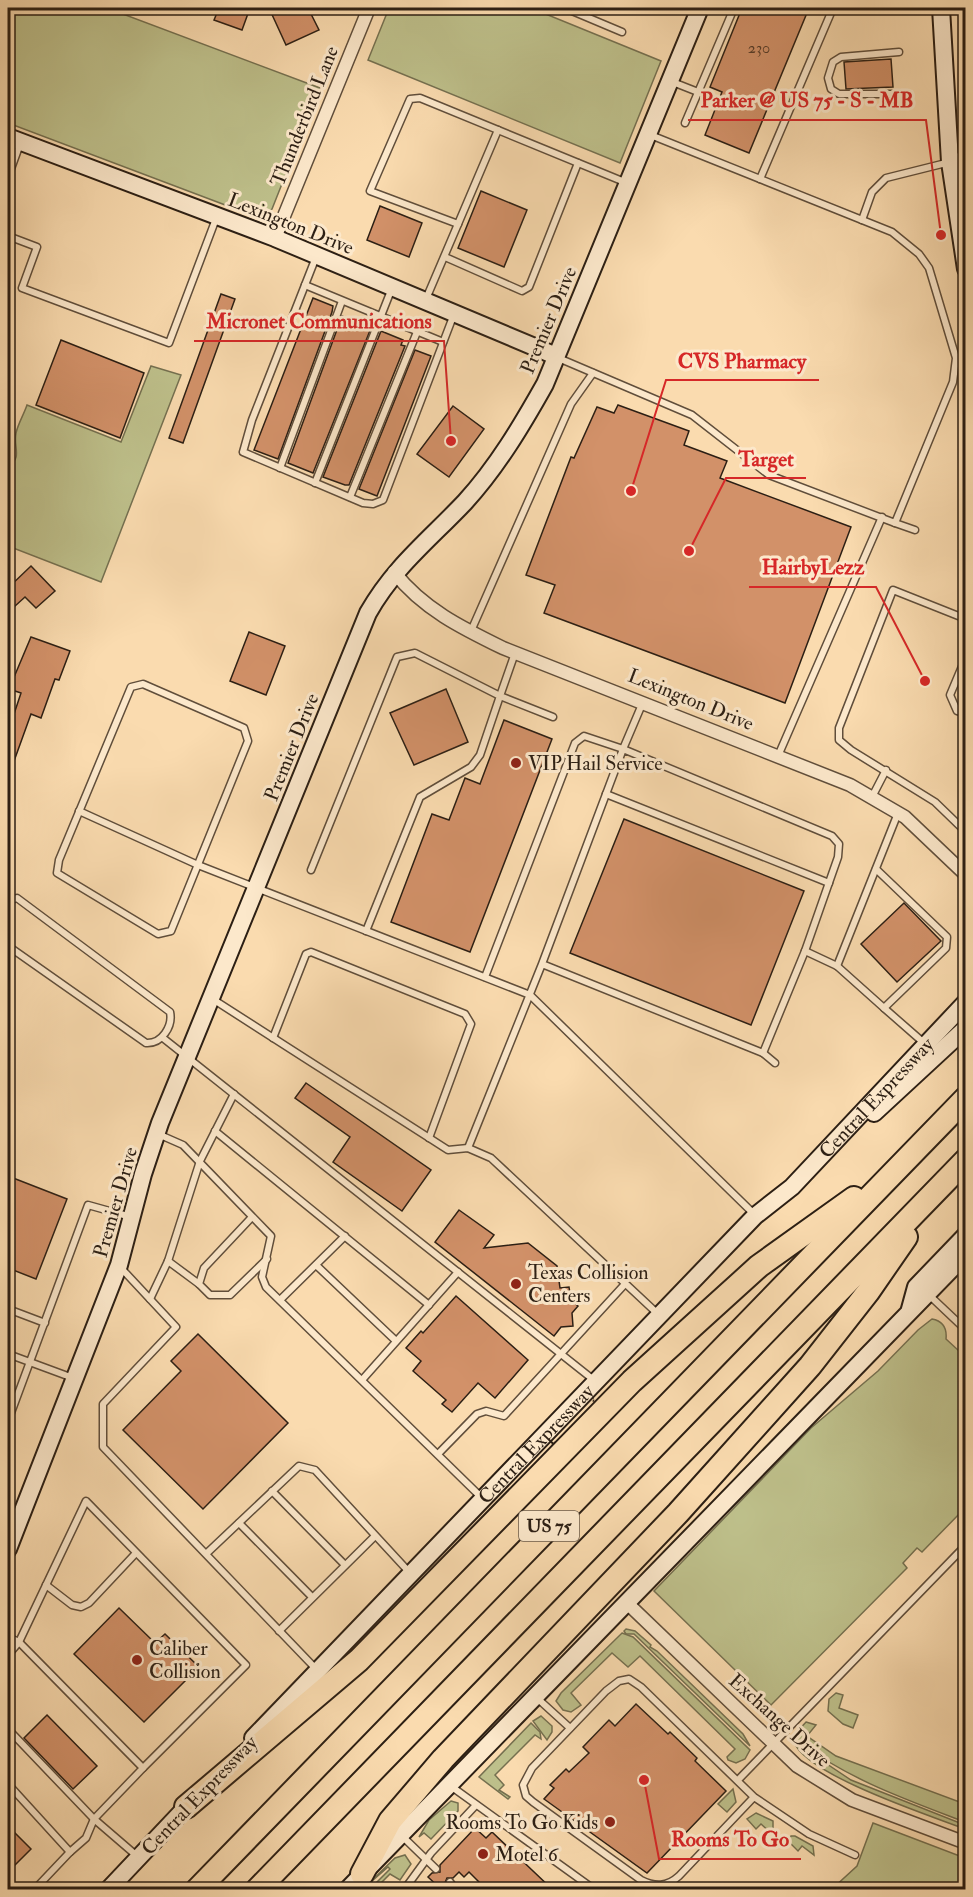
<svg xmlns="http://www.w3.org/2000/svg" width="973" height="1897" font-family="'IM FELL Double Pica',serif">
<rect width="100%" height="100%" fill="#fadbaf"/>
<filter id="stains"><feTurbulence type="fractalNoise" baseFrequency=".00333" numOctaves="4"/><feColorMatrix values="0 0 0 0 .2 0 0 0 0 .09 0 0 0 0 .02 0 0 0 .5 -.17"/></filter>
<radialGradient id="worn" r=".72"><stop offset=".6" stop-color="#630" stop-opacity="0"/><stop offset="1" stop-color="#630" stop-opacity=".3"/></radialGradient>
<!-- green -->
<g fill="#bec08b" stroke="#757050" stroke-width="1.5">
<polygon points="12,8 107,8 320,88 272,209 264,216 257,217 8,123 8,20"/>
<polygon points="389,8 531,8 661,61 620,163 368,60"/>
<path d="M151,366L181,375L101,582L8,546V467C23,457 13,448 16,433C18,424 24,414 27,405L121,442Z"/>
<path d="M932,1319C943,1321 947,1329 946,1339L959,1351L965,1349V1508L922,1552L917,1548L903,1563L907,1568L771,1705L654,1591L811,1428L878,1371L918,1330Z"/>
<polygon points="626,1629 635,1631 651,1645 650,1647 657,1651 743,1734 750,1746 634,1634 626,1634 624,1631"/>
<polygon points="622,1633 633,1637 750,1750 745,1759 736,1763 728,1760 727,1757 735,1749 640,1656 628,1667 612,1653 571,1693 581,1705 571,1712 563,1710 556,1701 561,1693"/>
<polygon points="836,1693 843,1695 839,1708 858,1715 853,1728 843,1724 828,1711 829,1699"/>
<polygon points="541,1716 552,1726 552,1732 547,1740 533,1721"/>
<path d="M806,1722L816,1725L807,1736L836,1756L965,1804V1822C902,1798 850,1780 794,1739L796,1733Z"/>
<polygon points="531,1723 540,1732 541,1739 535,1735 495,1775 504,1785 499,1790 510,1797 508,1799 479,1777"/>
<path d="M794,1742L851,1780L965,1825V1829C931,1816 806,1775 794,1742Z"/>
<polygon points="733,1789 736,1802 727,1812 718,1804"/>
<polygon points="451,1801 458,1803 458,1811 431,1839 424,1833 419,1837 429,1820"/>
<polygon points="756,1813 773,1821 773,1831 770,1832 761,1824 756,1829 747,1819"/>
<polygon points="873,1823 965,1858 965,1889 832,1889 857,1866"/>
<polygon points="791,1836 795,1836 813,1846 814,1855 802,1846 798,1851 788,1841"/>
<polygon points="405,1855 411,1864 400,1880 390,1874 375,1889 370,1889 390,1869 388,1867 363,1889 395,1858"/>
</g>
<!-- building -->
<g fill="#d29169" stroke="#2c1f14" stroke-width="1.5">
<polygon points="219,8 250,8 242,30 214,20"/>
<polygon points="269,8 308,8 319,30 286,45"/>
<polygon points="742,8 809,8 749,153 705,135 722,92 710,87"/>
<polygon points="891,59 893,87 846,89 844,62"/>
<polygon points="481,191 527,210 504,267 458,248"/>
<polygon points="380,206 422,223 409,257 367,240"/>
<polygon points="221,294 235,299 183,443 169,438"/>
<polygon points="313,298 333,306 332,312 278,459 254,450"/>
<polygon points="342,316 371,328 313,473 288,463"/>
<polygon points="381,331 403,340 401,345 405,346 349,485 345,485 323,477"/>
<polygon points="61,340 144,373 120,438 36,405"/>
<polygon points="415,350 431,356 377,496 359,489"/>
<polygon points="618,405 689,431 684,445 727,461 720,478 851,527 785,703 544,613 555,585 526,575 571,457 574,458 597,407 614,413"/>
<polygon points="453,406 484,429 449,477 417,454"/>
<polygon points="31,566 55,591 36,608 25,597 14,607 8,599 8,588"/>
<polygon points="249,632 285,646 266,695 230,681"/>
<polygon points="31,637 70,651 59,680 55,679 41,718 31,714 9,775 8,732 21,693 9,689"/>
<polygon points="446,689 468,742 414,765 390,713"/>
<polygon points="504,720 552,739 470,952 391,922 432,814 449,820 465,778 480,784"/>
<polygon points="624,819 804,891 751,1025 570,953"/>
<polygon points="904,903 941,941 897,982 861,944"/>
<polygon points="306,1083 431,1170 402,1211 333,1162 350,1137 295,1098"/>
<polygon points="8,1176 67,1199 36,1279 8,1268"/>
<polygon points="459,1210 494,1235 484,1248 528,1243 557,1266 560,1288 569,1287 571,1300 578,1306 572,1313 573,1326 561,1327 554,1336 435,1242"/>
<polygon points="456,1296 528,1360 495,1398 478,1383 452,1412 442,1404 446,1400 413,1371 421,1361 406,1348 421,1331 423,1333"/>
<polygon points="198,1334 288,1423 203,1509 123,1430 181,1371 171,1361"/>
<polygon points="119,1608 155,1643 165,1634 199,1667 144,1722 74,1654"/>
<polygon points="636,1704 668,1734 670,1732 697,1758 695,1761 726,1791 647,1873 544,1799 554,1788 550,1785 566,1769 569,1772 589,1753 583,1747 609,1720 615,1726"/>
<polygon points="47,1715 97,1766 73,1789 24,1738"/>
<polygon points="8,1826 31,1849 8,1872"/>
<polygon points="475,1828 486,1838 492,1832 553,1890 487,1890 469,1872 464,1877 459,1872 453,1878 447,1878 442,1890 428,1877 432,1873 440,1872 440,1865"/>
</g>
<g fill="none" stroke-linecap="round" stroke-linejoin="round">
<defs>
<g id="lane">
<polyline points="565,8 622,32"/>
<polyline points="899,52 841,57 833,62 828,78 831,89 839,94 902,94"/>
<polyline points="670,81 698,92"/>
<polyline points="685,123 734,8"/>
<polyline points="8,177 20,144"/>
<polyline points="760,179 833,8"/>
<polyline points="862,220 872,192 886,178 950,162"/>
<polyline points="458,224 498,130"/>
<polyline points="8,236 37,247 22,288 169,343 217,216"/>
<polyline points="316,257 252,420 243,452 363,503 373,504 383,500 454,314"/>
<polyline points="445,257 522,291 529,287 578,163"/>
<polyline points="305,285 443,342"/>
<polyline points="426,299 458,224 370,191 410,99 420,98 627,183"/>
<polyline points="556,357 692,415 769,475 895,523 953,382 956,358 929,268 919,254 892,232 648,134"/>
<polyline points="280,468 342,301"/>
<polyline points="315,483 392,288"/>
<polyline points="350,497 417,332"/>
<polyline points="895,523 915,530"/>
<polyline points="966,619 893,590 839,728 839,740 851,750 935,802 966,832"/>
<polyline points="471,631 571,404 593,373"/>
<polyline points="515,653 500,696 553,717"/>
<polyline points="966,657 950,695 957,711 966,714"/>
<polygon points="143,684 244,728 248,741 171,931 158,934 57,873 59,860 131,687"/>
<polyline points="778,756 882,517"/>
<polyline points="606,794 829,883"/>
<polyline points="872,797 886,770"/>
<polyline points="79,811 198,865 530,995 755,1215"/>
<polyline points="311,870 397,657 415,653 500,696 480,755 471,767 420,797 366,931"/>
<path d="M8,901L17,898L170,1012C173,1026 162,1044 146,1043L8,946"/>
<polyline points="805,951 837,966 884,1008 946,948 947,937 876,869"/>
<polyline points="837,966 898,813"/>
<polyline points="485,977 575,743 584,736 623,749 643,702"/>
<polyline points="211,998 448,1150 468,1148 491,1158 659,1315"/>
<polyline points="884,1008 924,1043"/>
<polyline points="163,1038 595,1381"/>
<polyline points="273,1038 306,954 311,952 465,1014 471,1024 429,1138"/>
<polyline points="763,1053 775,1063"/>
<polyline points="215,1131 429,1305"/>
<polyline points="158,1134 183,1145 271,1236 262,1277 266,1287 482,1498"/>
<polyline points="468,1148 542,964 623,749 832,836 839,844 838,857 805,951 763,1053 542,964"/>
<polyline points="252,1217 204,1268 199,1284 210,1295 230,1295 267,1259"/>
<polyline points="168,1261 199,1284"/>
<polyline points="316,1265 396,1341"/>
<polyline points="121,1268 176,1327 103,1404 103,1447 317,1670"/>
<polyline points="929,1295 966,1330"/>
<polyline points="150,1299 168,1261 200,1161 234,1094"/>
<polyline points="280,1300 345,1236"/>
<polyline points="8,1309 45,1323"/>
<polyline points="8,1354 73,1378"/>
<polyline points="362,1380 458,1272"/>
<polyline points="8,1421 88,1205 131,1217"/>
<polyline points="438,1454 477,1414 486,1411 504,1416 625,1284"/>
<polyline points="272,1491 345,1565"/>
<polyline points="239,1523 312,1597"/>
<polyline points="207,1553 299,1466 315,1470 410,1573"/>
<polyline points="46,1585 72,1605 81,1607 89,1603 136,1553"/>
<polyline points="279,1631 375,1536"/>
<polyline points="8,1637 19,1642 143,1768 94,1819 8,1729"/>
<polyline points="8,1655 19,1642 86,1501 246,1665 143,1768"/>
<polyline points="537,1698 570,1728"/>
<polyline points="738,1780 966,1545"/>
<polyline points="8,1784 70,1852 86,1838 94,1819 137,1856"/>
<polyline points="452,1787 595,1890"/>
<path d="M754,1797L679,1876C667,1887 655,1887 641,1880L533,1802L526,1796L523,1785L532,1768L606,1691L619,1681L629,1679L641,1687L754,1797L809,1834L855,1855"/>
<polyline points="402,1836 436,1869"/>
<polyline points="450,1882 456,1890"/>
<polyline points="34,1890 70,1852"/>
<polyline points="404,1890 431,1853 476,1805"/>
</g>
<g id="street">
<polyline points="275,238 369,8"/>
<path d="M394,572C423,609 462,628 503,648L850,785L905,817L966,875"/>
<polyline points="626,1602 797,1766 852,1800 966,1843"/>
</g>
<g id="secondary">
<polyline points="941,8 950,162 966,269"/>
<polyline points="8,137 275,238 556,356"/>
<polyline points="950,162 966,161"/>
<polyline points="874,1113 966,1028"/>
<polyline points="910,1309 916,1287 966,1235"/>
<path d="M8,1549L119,1265L143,1174L160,1123L368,613C394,567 429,540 465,502C497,467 522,425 545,384L700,8"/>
<path id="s1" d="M253,1738L755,1216L792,1187L966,1002"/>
<polyline points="108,1890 193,1800"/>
<polyline points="347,1890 966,1254"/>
</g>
<g id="highway">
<polyline points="186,1807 359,1660 632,1381 759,1266 854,1198"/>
<polyline points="362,1874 390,1821 443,1759 678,1513 810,1366 868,1292 906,1237"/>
<polyline points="197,1890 966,1098"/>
<polyline points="257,1890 966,1160"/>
</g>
</defs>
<!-- lane casing -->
<use href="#lane" stroke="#604e3b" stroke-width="9"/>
<!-- street casing -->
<use href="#street" stroke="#604e3b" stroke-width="15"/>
<!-- secondary casing -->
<use href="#secondary" stroke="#2c1f14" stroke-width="20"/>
<!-- highway casing -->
<use href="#highway" stroke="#2c1f14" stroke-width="26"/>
<!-- lane -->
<use href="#lane" stroke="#fce8cb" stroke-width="6"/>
<!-- street -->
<use href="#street" stroke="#fce8cb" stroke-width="12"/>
<!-- secondary -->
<use href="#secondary" stroke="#fce8cb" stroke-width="16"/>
<!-- highway -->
<use href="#highway" stroke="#fadbaf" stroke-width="22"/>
</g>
<!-- markers -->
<g fill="#8f2418" stroke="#fce8cb" stroke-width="2">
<circle cx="516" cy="763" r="6"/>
<circle cx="516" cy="1284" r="6"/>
<circle cx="137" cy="1660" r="6"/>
<circle cx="610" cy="1822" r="6"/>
<circle cx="483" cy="1854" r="6"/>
</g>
<g text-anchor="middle" stroke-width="6" stroke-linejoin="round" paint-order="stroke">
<!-- number labels -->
<g font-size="16" fill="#563c29">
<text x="759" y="53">230</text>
</g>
<!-- shield labels -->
<rect fill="#fce8cb" stroke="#6a5b4b" stroke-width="1.5" x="519" y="1511" width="60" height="30" rx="4.5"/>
<g font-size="18" font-weight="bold" fill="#2c1f14">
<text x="549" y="1532">US 75</text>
</g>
<!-- street labels -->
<g font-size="20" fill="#2c1f14" stroke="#fce8cb">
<text transform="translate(304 116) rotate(-68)" y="7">Thunderbird Lane</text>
<text transform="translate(291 223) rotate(22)" y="7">Lexington Drive</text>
<text transform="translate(548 320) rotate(-67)" y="7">Premier Drive</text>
<text transform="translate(691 699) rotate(22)" y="7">Lexington Drive</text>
<text transform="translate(291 747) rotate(-68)" y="7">Premier Drive</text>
<text dy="7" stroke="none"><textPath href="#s1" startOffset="894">Central Expressway</textPath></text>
<text transform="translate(115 1202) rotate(-74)" y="7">Premier Drive</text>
<text dy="7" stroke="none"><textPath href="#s1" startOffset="408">Central Expressway</textPath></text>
<text transform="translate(780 1720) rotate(42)" y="7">Exchange Drive</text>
<text transform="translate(199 1795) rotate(-46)" y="7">Central Expressway</text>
</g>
<!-- poi labels -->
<g font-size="20" fill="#2c1f14" stroke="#fce8cb" text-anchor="start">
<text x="528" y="770">VIP Hail Service</text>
<text x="528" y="1279">Texas Collision<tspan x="528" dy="23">Centers</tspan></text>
<text x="149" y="1655">Caliber<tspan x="149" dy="23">Collision</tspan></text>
<text x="598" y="1829" text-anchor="end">Rooms To Go Kids</text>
<text x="495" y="1861">Motel 6</text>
</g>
</g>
<!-- callouts -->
<path fill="none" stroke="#d62828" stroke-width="2" d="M941 235L926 120H688M451 441L444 341H194M631 491L666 380H819M689 551L726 478H806M925 681L876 587H749M644 1780L659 1859H801"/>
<g fill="#d62828" stroke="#fce8cb" stroke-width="2">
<circle cx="941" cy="235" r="6"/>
<circle cx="451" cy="441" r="6"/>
<circle cx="631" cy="491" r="6"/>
<circle cx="689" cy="551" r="6"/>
<circle cx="925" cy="681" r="6"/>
<circle cx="644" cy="1780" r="6"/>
</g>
<g font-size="21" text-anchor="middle" font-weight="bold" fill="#d62828" stroke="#fce8cb" stroke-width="6" stroke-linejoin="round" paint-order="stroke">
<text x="807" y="107">Parker @ US 75 - S - MB</text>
<text x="319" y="328">Micronet Communications</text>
<text x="742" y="368">CVS Pharmacy</text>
<text x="766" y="466">Target</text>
<text x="813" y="574">HairbyLezz</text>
<text x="730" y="1846">Rooms To Go</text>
</g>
<!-- margin -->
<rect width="973" height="1897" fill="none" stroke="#fadbaf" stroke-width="30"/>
<rect x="9" y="9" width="955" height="1879" fill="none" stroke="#2c1f14" stroke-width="3"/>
<rect x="15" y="15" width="943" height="1867" fill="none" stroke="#2c1f14" stroke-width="1.5"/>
<rect width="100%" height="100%" filter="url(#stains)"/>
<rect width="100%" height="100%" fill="url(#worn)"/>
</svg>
